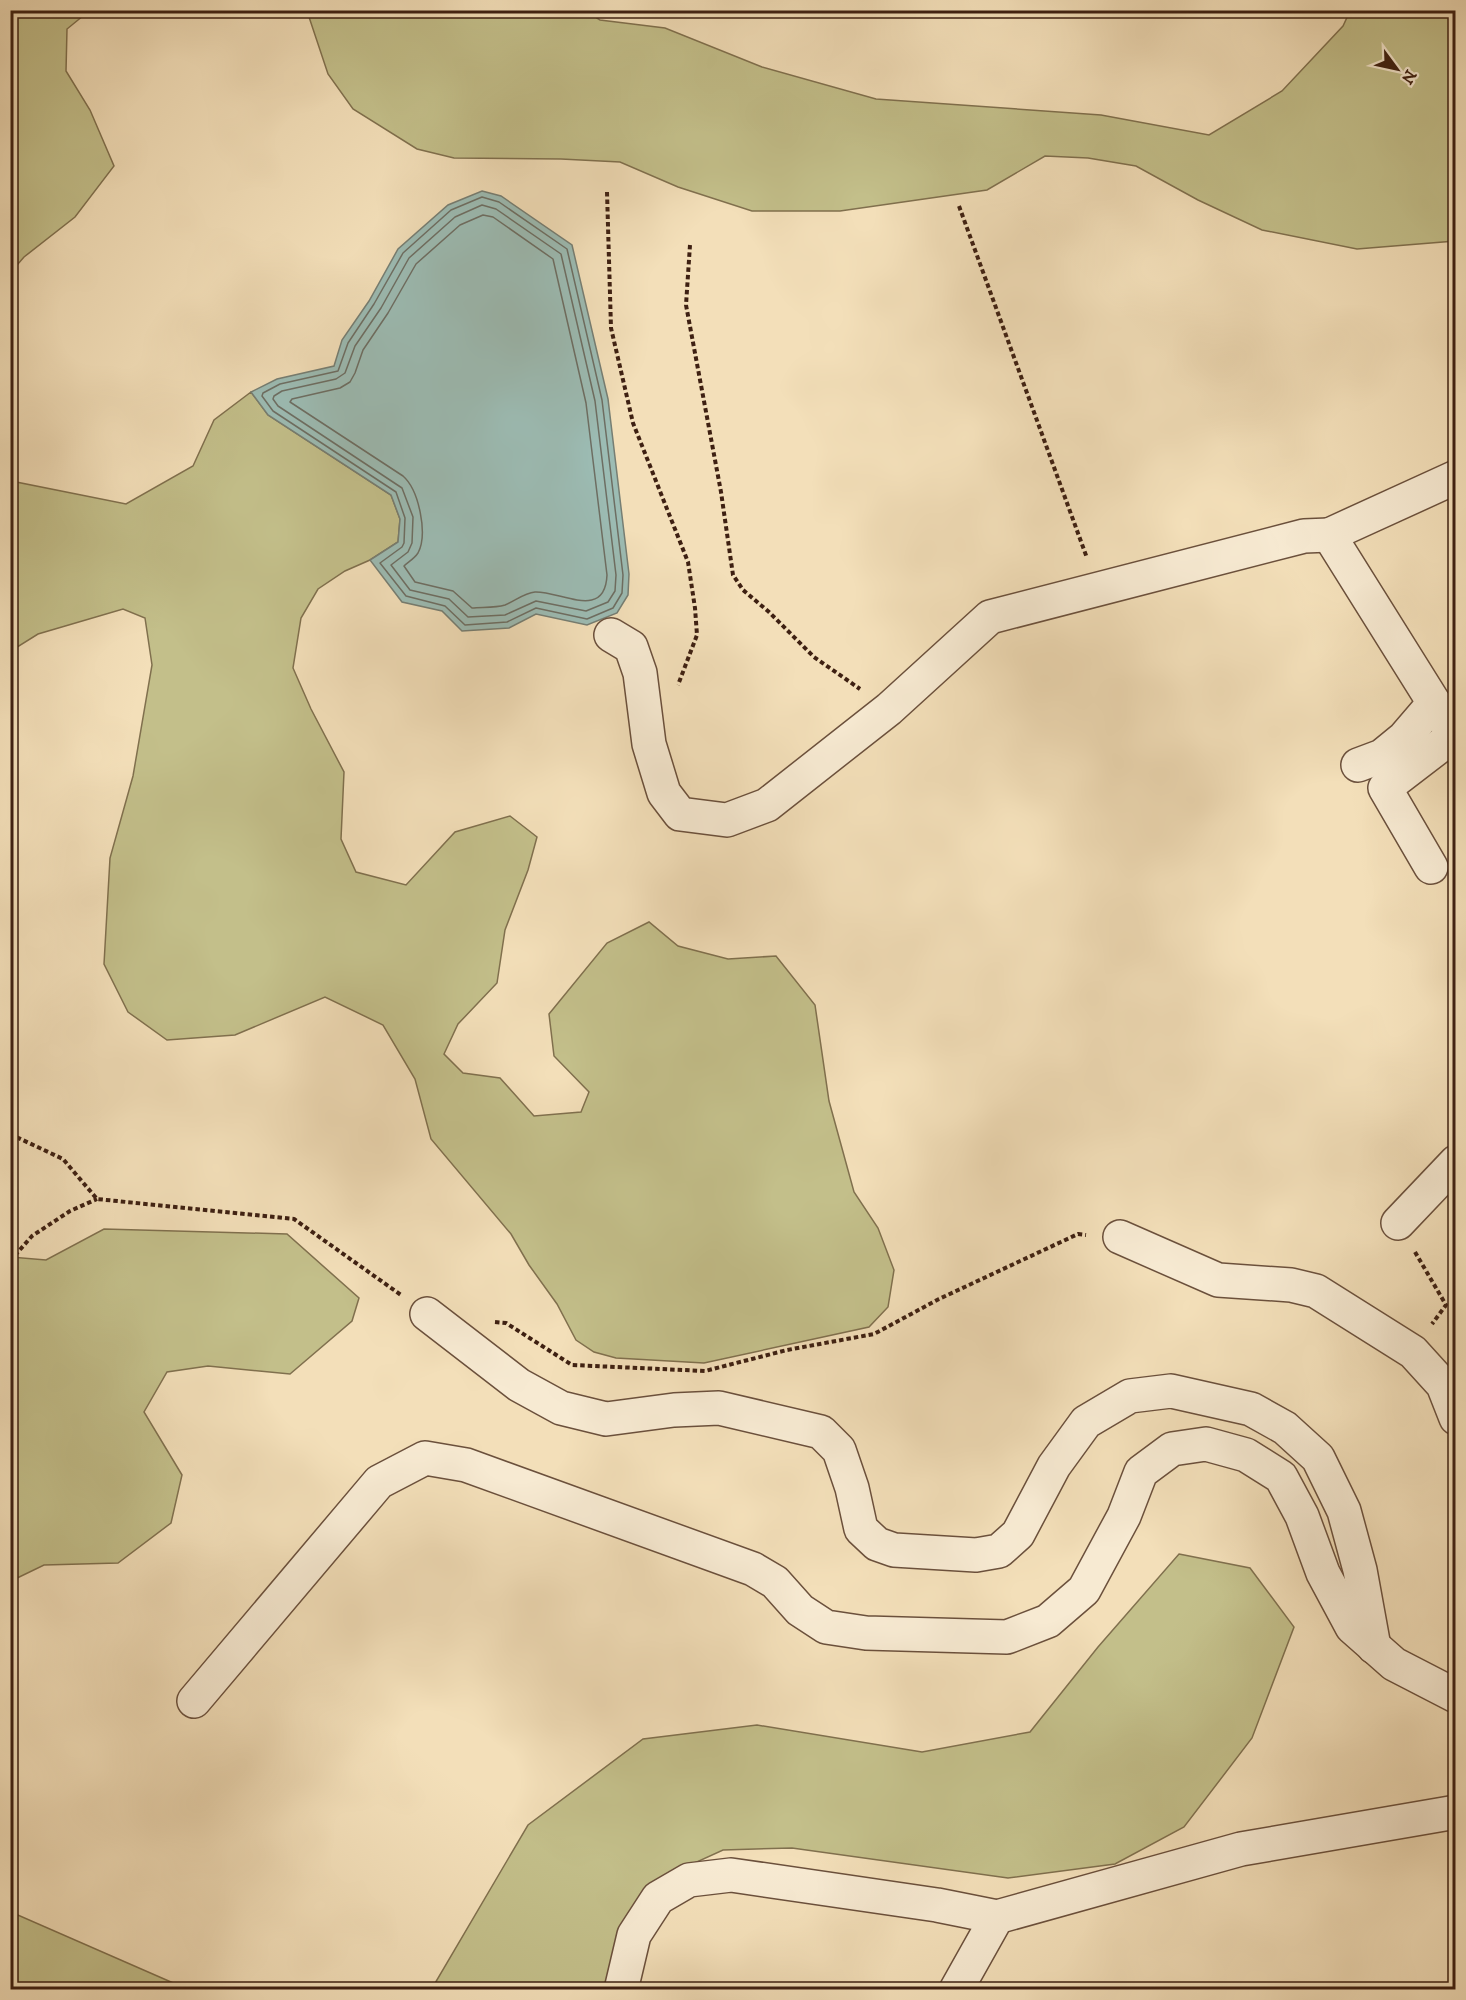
<svg xmlns="http://www.w3.org/2000/svg" width="1466" height="2000" font-family="'IM FELL DW Pica',serif">
<rect width="100%" height="100%" fill="#f3dfb9"/>
<filter id="stains"><feTurbulence type="fractalNoise" baseFrequency=".00333" numOctaves="4"/><feColorMatrix values="0 0 0 0 .2 0 0 0 0 .09 0 0 0 0 .02 0 0 0 .5 -.17"/></filter>
<radialGradient id="worn" r=".72"><stop offset=".6" stop-color="#630" stop-opacity="0"/><stop offset="1" stop-color="#630" stop-opacity=".3"/></radialGradient>
<!-- green -->
<g fill="#c3bf8a" stroke="#80704e" stroke-width="1.5">
<polygon points="11,10 89,11 67,29 66,71 90,110 114,166 75,217 24,257 11,272"/>
<polygon points="307,11 586,11 600,20 665,28 762,67 876,99 1101,115 1209,135 1282,91 1343,26 1350,11 1455,11 1455,241 1357,249 1262,230 1198,200 1136,166 1088,158 1045,156 987,190 840,211 752,211 678,187 620,162 561,159 454,158 417,149 353,109 328,74"/>
<polygon points="251,392 268,415 391,495 400,519 398,542 370,560 345,571 318,589 301,618 293,668 311,709 344,772 341,839 356,872 406,885 455,832 510,816 537,837 528,870 505,930 497,983 458,1024 444,1054 463,1073 500,1078 534,1116 581,1112 589,1092 554,1056 549,1014 607,943 649,922 678,946 728,959 776,956 815,1005 829,1101 854,1192 878,1228 894,1270 888,1307 869,1327 704,1363 616,1358 594,1352 576,1340 557,1304 529,1265 511,1234 431,1139 415,1079 383,1025 325,997 235,1035 167,1040 128,1012 104,964 110,858 133,776 152,665 145,618 123,609 38,634 11,651 11,481 126,504 193,466 214,420"/>
<polygon points="104,1229 287,1234 359,1298 352,1321 290,1374 208,1366 167,1372 144,1412 182,1475 171,1523 118,1563 44,1565 11,1581 11,1257 46,1260"/>
<polygon points="1179,1554 1250,1568 1294,1627 1252,1738 1184,1827 1115,1864 1008,1878 792,1848 723,1850 679,1870 611,1989 431,1990 528,1825 643,1739 757,1725 922,1752 1030,1732 1098,1647"/>
<polygon points="10,1912 11,1912 187,1989 11,1989"/>
</g>
<!-- water -->
<polygon fill="#9cbcb4" stroke="#767e73" stroke-width="1.5" points="482,191 501,196 572,245 608,399 629,574 628,595 617,613 587,625 536,614 509,628 462,631 442,611 402,602 370,560 398,542 400,519 391,495 268,415 251,392 277,379 334,366 342,340 369,301 398,249 448,205"/>
<g fill="none" stroke-linecap="round" stroke-linejoin="round">
<!-- shore -->
<g stroke="#6d6e63" stroke-width="1.5">
<polygon points="482,197 499,202 567,249 602,400 623,575 622,593 613,608 587,619 536,608 507,622 465,625 445,606 406,596 380,563 402,547 404,543 405,518 396,492 273,411 262,396 263,393 280,384 338,371 348,343 374,304 403,253 451,210"/>
<polygon points="482,205 496,209 561,254 595,401 616,575 615,591 608,602 586,611 536,601 505,615 468,617 449,599 410,590 391,565 408,552 412,543 413,517 402,488 278,406 273,399 274,396 282,391 336,379 345,373 355,346 381,308 409,258 455,217"/>
<path d="M483,215L493,217L553,259L586,403L607,575C605,621 561,591 535,592C524,593 515,601 505,605C495,608 482,607 472,608L453,591L415,582L404,566C408,562 414,559 418,553C428,534 419,490 403,476L290,402L292,399L340,388L350,382L355,373L363,350L388,313L416,264L460,225Z"/>
</g>
<defs>
<g id="minor">
<polyline points="1456,477 1329,535 1456,738"/>
<polyline points="611,635 631,647 640,673 649,744 664,793 680,814 727,820 767,805 889,709 990,617 1304,536 1329,535"/>
<polyline points="1358,765 1382,756 1404,738 1434,703"/>
<polyline points="1431,867 1385,788 1454,735"/>
<polyline points="1398,1223 1456,1162"/>
<polyline points="1120,1237 1218,1280 1291,1285 1316,1291 1413,1352 1443,1385 1456,1418"/>
<polyline points="427,1314 519,1385 561,1408 606,1419 674,1410 719,1408 821,1432 839,1450 852,1488 861,1529 877,1544 894,1550 976,1555 999,1551 1018,1534 1054,1466 1086,1422 1130,1396 1171,1391 1251,1409 1285,1428 1318,1458 1344,1511 1360,1570 1374,1647"/>
<polyline points="194,1701 379,1482 425,1458 466,1465 753,1569 775,1582 800,1610 826,1627 866,1633 1007,1637 1048,1621 1084,1590 1124,1516 1141,1472 1172,1449 1206,1444 1246,1455 1281,1477 1302,1516 1323,1573 1352,1627 1394,1664 1456,1696"/>
<polyline points="621,1990 634,1935 658,1898 689,1880 731,1875 937,1905 997,1917"/>
<polyline points="956,1990 997,1917 1241,1849 1456,1812"/>
</g>
</defs>
<!-- minor casing -->
<use href="#minor" stroke="#6b503c" stroke-width="36"/>
<!-- path -->
<g stroke="#3e2012" stroke-width="4" stroke-dasharray="4.5 3" stroke-linecap="butt">
<polyline points="607,192 611,328 633,423 688,562 695,608 697,635 678,685"/>
<polyline points="959,206 1087,558"/>
<polyline points="690,245 686,305 721,492 733,575 743,590 769,612 814,657 860,689"/>
<polyline points="10,1134 63,1159 97,1199 294,1219 401,1295"/>
<polyline points="1415,1252 1446,1305 1432,1324"/>
<polyline points="10,1261 32,1236 70,1211 97,1199"/>
<polyline points="495,1322 506,1323 572,1365 705,1371 787,1350 874,1334 939,1299 1078,1234 1086,1235"/>
</g>
<!-- minor -->
<use href="#minor" stroke="#f7ead2" stroke-width="33"/>
</g>
<!-- margin -->
<rect width="1466" height="2000" fill="none" stroke="#f3dfb9" stroke-width="36"/>
<rect x="12" y="12" width="1442" height="1976" fill="none" stroke="#3e2012" stroke-width="3"/>
<rect x="18" y="18" width="1430" height="1964" fill="none" stroke="#3e2012" stroke-width="1.5"/>
<!-- north arrow -->
<g transform="translate(1397 69) rotate(123)" stroke="#f7ead2" stroke-width="4.5" paint-order="stroke">
<path d="M0-4.5L10 22L0 15L-10 22Z" fill="#3e2012"/>
<text y="-9" font-size="16" font-weight="bold" text-anchor="middle" fill="#3e2012">N</text>
</g>
<rect width="100%" height="100%" filter="url(#stains)"/>
<rect width="100%" height="100%" fill="url(#worn)"/>
</svg>
